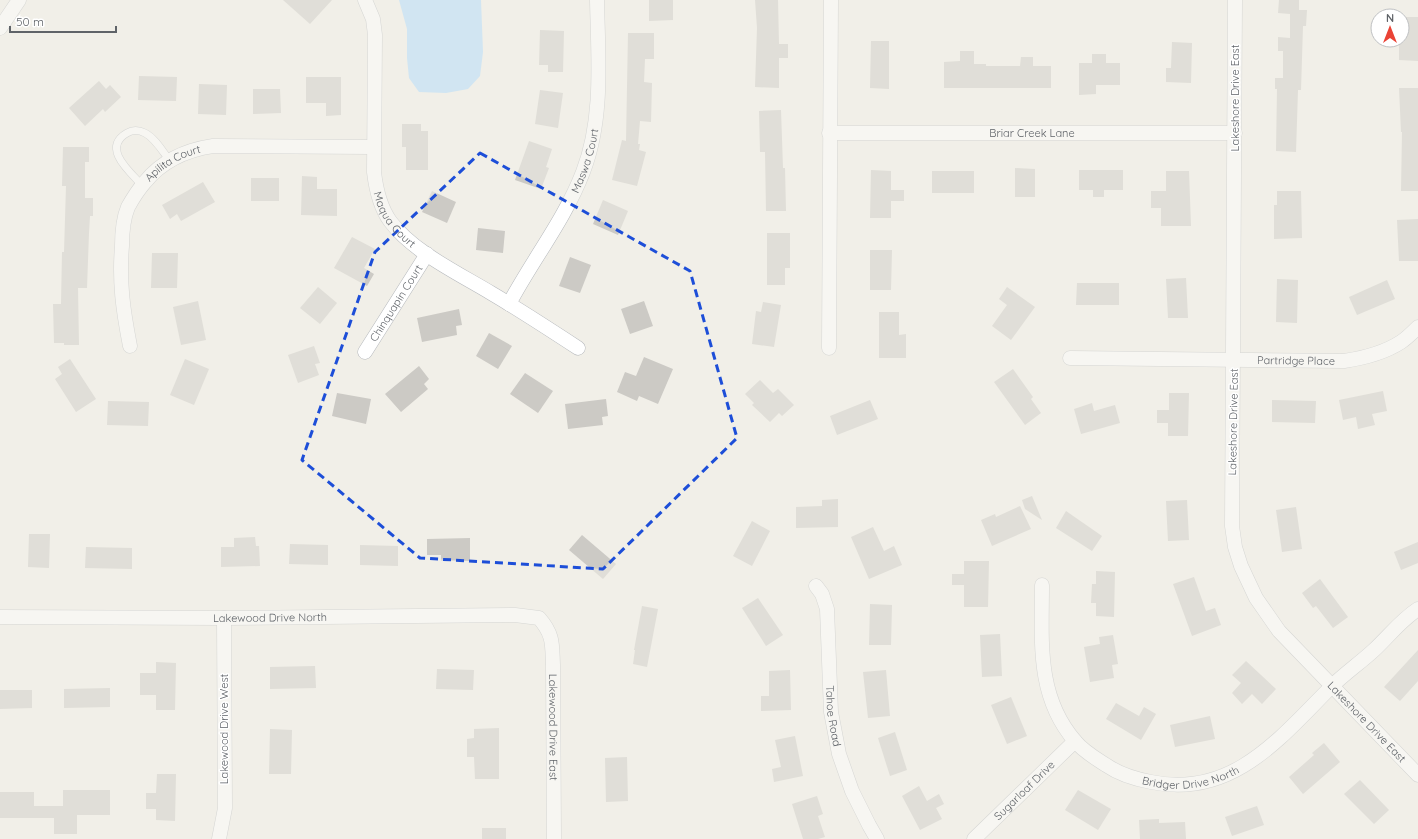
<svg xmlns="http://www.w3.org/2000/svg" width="1418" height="839" font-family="Quicksand,sans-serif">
<rect width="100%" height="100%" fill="#f1efe8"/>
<!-- water -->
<polygon fill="#aadaff" points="399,0 481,0 483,52 480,76 468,89 446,93 419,92 409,78 407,58 407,29"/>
<!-- building -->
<g fill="#cccac5">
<polygon points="283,0 332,0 310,24"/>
<polygon points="649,0 673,0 673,20 649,21"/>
<polygon points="755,0 778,0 779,44 788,44 788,58 779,58 779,88 755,87 757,28"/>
<polygon points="1279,0 1299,0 1299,10 1307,10 1306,26 1303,26 1301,90 1298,90 1296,152 1276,151 1277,89 1275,89 1275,78 1283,78 1283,51 1278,51 1278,37 1290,38 1290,14 1278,13"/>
<polygon points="1402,17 1418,17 1418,61 1399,60 1399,40 1402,40"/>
<polygon points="540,30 564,31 563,72 548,72 548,65 539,65"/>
<polygon points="628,33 654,33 654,59 645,59 644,82 652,83 651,122 640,121 638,144 640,144 639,150 646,152 637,186 612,180 622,140 626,141"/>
<polygon points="871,41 889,41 889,89 870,88"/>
<polygon points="1172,42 1192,43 1191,83 1166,82 1166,68 1171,68"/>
<polygon points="960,51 974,51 974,64 986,64 986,66 1020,66 1021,57 1033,57 1033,66 1051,66 1051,88 944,88 944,62 960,61"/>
<polygon points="1092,54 1106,54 1106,63 1120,63 1120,85 1096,85 1096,94 1079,95 1079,63 1092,63"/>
<polygon points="139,76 177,77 176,101 138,100"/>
<polygon points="306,77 341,77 341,115 326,116 326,103 306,103"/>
<polygon points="99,81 106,89 110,85 121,97 105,112 103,109 85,126 69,108"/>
<polygon points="199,84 227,85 226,115 198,114"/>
<polygon points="1399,88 1418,88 1418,191 1401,191 1402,132 1401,132"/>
<polygon points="253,89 280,89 281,113 253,114"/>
<polygon points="540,90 563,93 558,128 535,124"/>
<polygon points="781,110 783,168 785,168 786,211 766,211 765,152 760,152 759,111"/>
<polygon points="402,124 421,124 421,131 428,131 428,170 406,170 406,147 402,147"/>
<polygon points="529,141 552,149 546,167 549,168 541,189 515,180"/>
<polygon points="63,147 89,147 89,162 85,162 85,198 93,198 93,216 90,216 89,233 87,288 78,288 79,345 64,345 64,343 54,343 53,304 61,304 62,252 64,252 66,186 62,186"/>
<polygon points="1015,168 1035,169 1035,197 1015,197"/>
<polygon points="871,170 891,171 891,190 904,190 904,201 891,201 891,218 870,218"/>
<polygon points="1079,170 1123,170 1123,190 1104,190 1104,197 1093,197 1093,190 1079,190"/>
<rect x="932" y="171" width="42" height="22"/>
<polygon points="1166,171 1189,171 1191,226 1161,226 1161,208 1151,208 1151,191 1166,191"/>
<polygon points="302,176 317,177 317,189 337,189 337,216 301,215"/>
<rect x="251" y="178" width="28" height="23"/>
<polygon points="203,182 215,202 181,221 177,214 170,219 162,205"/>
<polygon points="432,191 456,202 447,223 422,212"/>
<polygon points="1277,191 1301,191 1302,238 1274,239 1274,205 1277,205"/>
<polygon points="603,200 628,211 618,235 593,224"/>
<polygon points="1418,219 1418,261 1399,261 1397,220"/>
<polygon points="478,228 505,231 503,253 476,250"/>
<polygon points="767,233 790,233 790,268 785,268 785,285 767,285"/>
<polygon points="352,237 375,249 364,268 374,274 367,286 334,268"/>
<polygon points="870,250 892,250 891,290 870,290"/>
<polygon points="152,253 178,253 177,288 151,288"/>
<polygon points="570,257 591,265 580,293 559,286"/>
<polygon points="1186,278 1188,318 1168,318 1166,279"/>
<polygon points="1277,279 1298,280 1297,323 1276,322"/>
<polygon points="1387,280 1395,299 1357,315 1349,297"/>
<polygon points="1077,283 1119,283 1119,305 1076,305"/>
<polygon points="318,287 337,303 320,324 300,308"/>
<polygon points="1007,287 1035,307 1011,340 992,326 1007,305 999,299"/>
<polygon points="198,301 206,340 181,345 173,307"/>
<polygon points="644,301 653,326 630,334 621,309"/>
<polygon points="763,302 781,305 774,347 752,344 756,311 761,312"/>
<polygon points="459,309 462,325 456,326 457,335 422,342 417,318"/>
<polygon points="879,312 899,312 899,335 906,334 906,358 879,358"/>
<polygon points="489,333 512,346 498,369 476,356"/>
<polygon points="314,346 320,363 315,364 319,375 298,383 288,355"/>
<polygon points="644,357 673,369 658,404 639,396 637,401 617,392 625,372 636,376"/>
<polygon points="70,359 96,399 76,412 55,379 62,374 58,367"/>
<polygon points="185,359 209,369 194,405 170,395"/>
<polygon points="419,366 429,379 424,384 428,389 401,412 385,394"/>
<polygon points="1013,369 1033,397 1031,399 1041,413 1025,425 994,382"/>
<polygon points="525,373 553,391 538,413 510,394"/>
<polygon points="760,380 773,393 778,389 794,405 782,416 779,413 770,422 752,405 754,403 745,394"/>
<polygon points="1383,391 1387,411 1372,414 1375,425 1358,429 1356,417 1343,420 1339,400"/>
<polygon points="337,393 371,399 366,424 332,416"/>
<polygon points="1169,393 1189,393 1188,436 1168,436 1168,423 1157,423 1157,410 1169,410"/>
<polygon points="606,399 608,416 602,417 603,425 568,429 565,404"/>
<polygon points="870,400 878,419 837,435 830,416"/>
<polygon points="1272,400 1316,401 1315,423 1272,422"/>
<polygon points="108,401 149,402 148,426 107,425"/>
<polygon points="1092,403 1094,411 1115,405 1120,423 1081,434 1074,409"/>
<polygon points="1032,496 1042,520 1025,509 1022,500"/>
<polygon points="838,499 838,527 796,528 796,507 822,506 822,500"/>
<polygon points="1187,500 1189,540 1168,541 1166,501"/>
<polygon points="1020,506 1031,529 992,546 981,520 995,514 996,517"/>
<polygon points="1296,507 1302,549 1282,552 1276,510"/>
<polygon points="1066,511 1102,536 1092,551 1056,528"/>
<polygon points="752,521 770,531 752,566 733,556"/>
<polygon points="873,527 884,551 894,546 902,565 869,579 851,537"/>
<polygon points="29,534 50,534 49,568 28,567"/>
<polygon points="582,535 616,564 603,579 569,550"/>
<polygon points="255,537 256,546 259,546 260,566 221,567 221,547 234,547 234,538"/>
<polygon points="470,538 470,561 441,561 441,555 427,555 427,539"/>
<polygon points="1418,542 1418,563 1401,570 1394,552"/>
<polygon points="290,544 328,545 328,565 289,564"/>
<polygon points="360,545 398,546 398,566 360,565"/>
<polygon points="86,547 132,548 132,569 85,568"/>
<polygon points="964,561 989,561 988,607 964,607 964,585 952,585 952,574 964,574"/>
<polygon points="1096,571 1115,572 1114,617 1096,616 1096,603 1091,603 1092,584 1096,584"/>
<polygon points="1194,577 1206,611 1215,608 1221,625 1192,636 1173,584"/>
<polygon points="1320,579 1348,617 1333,628 1316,606 1313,608 1302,593"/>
<polygon points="758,598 783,635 766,646 742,608"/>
<polygon points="870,604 892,605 891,645 869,645"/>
<polygon points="642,606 658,609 647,667 633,664 635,650 634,650"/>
<polygon points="1000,634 1002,676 982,677 980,635"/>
<polygon points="1113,635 1118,664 1112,665 1114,678 1090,682 1084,647 1100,644 1099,637"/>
<polygon points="1418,650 1418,681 1400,701 1384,687"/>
<polygon points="1246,661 1276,689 1262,704 1252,694 1242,704 1232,693 1241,683 1232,675"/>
<polygon points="156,662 176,663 175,710 156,710 156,695 140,695 140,673 156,673"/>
<polygon points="315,666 316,688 270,689 270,667"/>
<polygon points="437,669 474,670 473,690 436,689"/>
<polygon points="790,670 791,710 761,711 761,696 769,696 769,671"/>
<polygon points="886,670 890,716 868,718 863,672"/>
<polygon points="110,688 110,707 64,708 64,689"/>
<polygon points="0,690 32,690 32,708 0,709"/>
<polygon points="1011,697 1027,736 1007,744 991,705"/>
<polygon points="1116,703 1139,716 1144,707 1156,714 1141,740 1106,719"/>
<polygon points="1210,716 1215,739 1175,747 1170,725"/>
<polygon points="499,728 499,779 475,779 474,757 467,757 467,739 474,738 474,729"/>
<polygon points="270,729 292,730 291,774 269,774"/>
<polygon points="895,732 907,770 890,776 878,738"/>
<polygon points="795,736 803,776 774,782 772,769 781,767 775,740"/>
<polygon points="1324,743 1340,762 1303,794 1289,777 1314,755 1312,753"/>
<polygon points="627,757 628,801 606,802 605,758"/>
<polygon points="157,774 176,774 175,821 156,820 156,809 146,809 146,793 156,793"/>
<polygon points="1360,780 1389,810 1374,824 1344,794"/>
<polygon points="919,786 927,801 939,794 944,804 936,808 942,819 920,830 902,796"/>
<polygon points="63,790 110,790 110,815 77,815 77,834 54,834 54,818 0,818 0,792 34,792 34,806 63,806"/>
<polygon points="1078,790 1111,809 1098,830 1065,810"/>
<polygon points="817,796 823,814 818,816 825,837 818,839 803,839 792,804"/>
<polygon points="1257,806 1264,825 1232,836 1225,817"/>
<polygon points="1159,819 1159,823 1185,822 1186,839 1140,839 1139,820"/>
<rect x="482" y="828" width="24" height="11"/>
</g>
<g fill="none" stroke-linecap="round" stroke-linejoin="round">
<defs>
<path id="lane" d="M142,185C130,172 101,148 127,133C132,130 139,130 145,133C155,138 163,152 170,161"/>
<g id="street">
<path id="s1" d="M365,0L373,19L375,35L374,172C376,189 380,207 390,221C413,252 458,273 491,293C520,310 549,329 578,348"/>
<path id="s2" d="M1235,0L1232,526L1235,547L1241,566L1256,598L1279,631L1418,775"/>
<polyline points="0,28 19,0"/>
<path id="s3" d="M829,133H1235"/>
<path id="s4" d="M509,304C533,259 565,219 583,172C604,118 598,56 597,0"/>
<path id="s5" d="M130,346C123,310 119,282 122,246C122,233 123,219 128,207C133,198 138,190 145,182C162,161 186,150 213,146L373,147"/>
<polyline points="829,348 831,0"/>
<path id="s6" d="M365,352L427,254"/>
<path id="s7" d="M1070,358L1344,361C1364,358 1384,353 1401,342C1407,338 1413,332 1418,327"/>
<path id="s8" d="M1042,585C1042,641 1036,696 1075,741C1083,751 1095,758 1106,765C1119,774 1135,779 1151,782C1232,799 1280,738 1331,687C1344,674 1360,663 1374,650C1389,636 1401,620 1418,609"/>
<path id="s9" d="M816,586L822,594L827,609L831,712L839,754L852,791L869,825L877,839"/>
<path id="s10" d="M0,617L224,618L515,615L539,618C554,635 552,645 553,665L554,839"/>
<polyline points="219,839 225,808 224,618"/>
<path id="s11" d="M974,839L1075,741"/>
</g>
</defs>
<!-- lane casing -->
<use href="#lane" stroke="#b5b8bc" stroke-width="8"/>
<!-- street casing -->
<use href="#street" stroke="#b5b8bc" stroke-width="15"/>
<!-- lane -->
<use href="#lane" stroke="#fff" stroke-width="7"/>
<!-- street -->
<use href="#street" stroke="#fff" stroke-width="14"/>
</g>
<!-- marked area -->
<path d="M0 0H1418V839H0ZM480,153L690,271L737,438L603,569L420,558L302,460L375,252Z" fill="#f1efe8" fill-opacity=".55" fill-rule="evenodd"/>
<path fill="none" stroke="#1d4ed8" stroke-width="3" stroke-dasharray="8 5" stroke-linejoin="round" d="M480,153L690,271L737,438L603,569L420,558L302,460L375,252Z"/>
<g text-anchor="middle" stroke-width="3" stroke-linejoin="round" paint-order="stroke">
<!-- street labels -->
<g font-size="11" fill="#5f6368" stroke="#fff">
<text transform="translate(1235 98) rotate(-90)" y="4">Lakeshore Drive East</text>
<text dy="4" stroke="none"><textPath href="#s3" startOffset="203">Briar Creek Lane</textPath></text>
<text dy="4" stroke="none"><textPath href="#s4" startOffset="163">Maswa Court</textPath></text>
<text dy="4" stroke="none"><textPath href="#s5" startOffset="205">Apilita Court</textPath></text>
<text dy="4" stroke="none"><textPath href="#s1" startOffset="227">Maqua Court</textPath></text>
<text dy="4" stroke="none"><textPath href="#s6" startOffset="58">Chinquapin Court</textPath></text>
<text dy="4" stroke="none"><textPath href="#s7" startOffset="226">Partridge Place</textPath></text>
<text transform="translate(1233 422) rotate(-89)" y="4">Lakeshore Drive East</text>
<text dy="4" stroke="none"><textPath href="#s10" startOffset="270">Lakewood Drive North</textPath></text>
<text dy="4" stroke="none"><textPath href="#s9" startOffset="133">Tahoe Road</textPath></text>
<text dy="4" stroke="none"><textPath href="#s2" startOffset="769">Lakeshore Drive East</textPath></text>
<text dy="4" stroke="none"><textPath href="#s10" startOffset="652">Lakewood Drive East</textPath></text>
<text transform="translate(224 729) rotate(-90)" y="4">Lakewood Drive West</text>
<text dy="4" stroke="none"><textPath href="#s8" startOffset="292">Bridger Drive North</textPath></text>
<text dy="4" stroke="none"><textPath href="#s11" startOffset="70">Sugarloaf Drive</textPath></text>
</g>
</g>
<!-- north arrow -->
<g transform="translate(1390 28)"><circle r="19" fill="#ffffff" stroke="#bfc1c3"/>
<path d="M0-3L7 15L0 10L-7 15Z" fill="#ea4335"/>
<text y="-6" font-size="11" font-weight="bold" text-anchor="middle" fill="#5f6368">N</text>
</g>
<!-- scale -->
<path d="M10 26v6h106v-6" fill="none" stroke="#5f6368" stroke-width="2"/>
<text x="16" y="26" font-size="12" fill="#5f6368" stroke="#ffffff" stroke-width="3" paint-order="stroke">50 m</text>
</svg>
